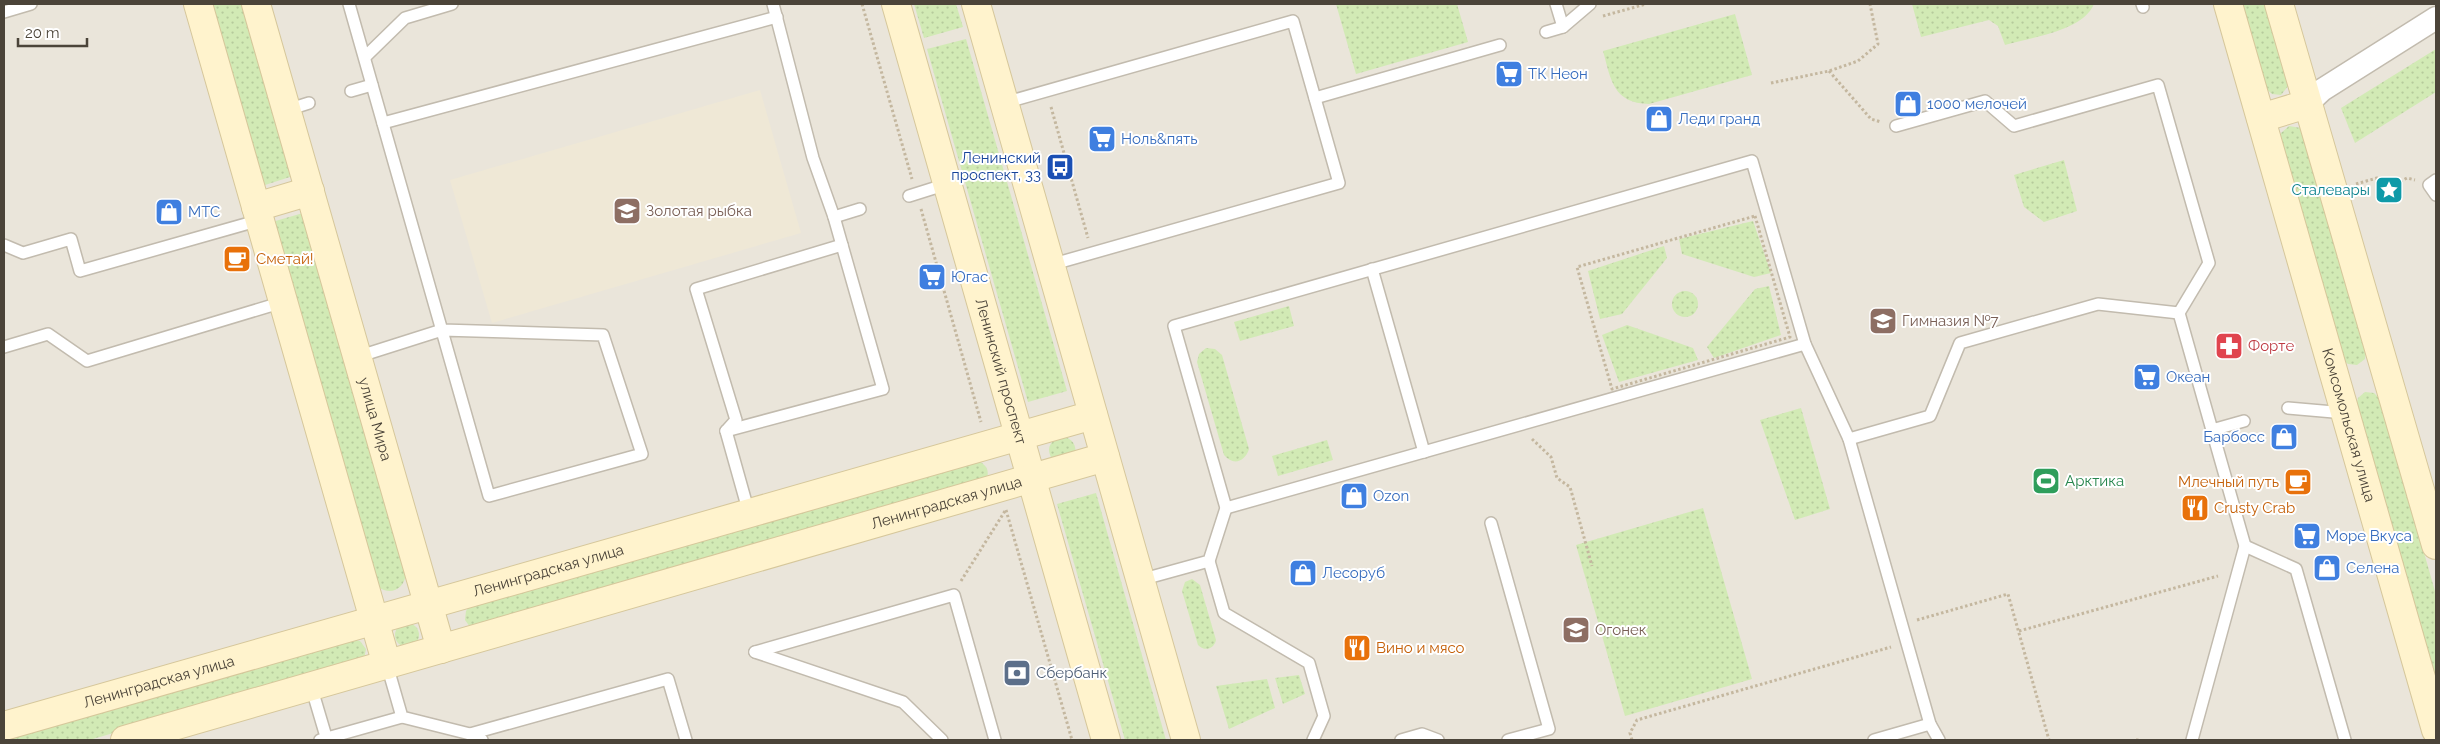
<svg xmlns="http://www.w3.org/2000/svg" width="2440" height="744" font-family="Raleway,sans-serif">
<defs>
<pattern id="grass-dots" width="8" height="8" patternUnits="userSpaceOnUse" patternTransform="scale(1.25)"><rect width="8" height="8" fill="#d2eab5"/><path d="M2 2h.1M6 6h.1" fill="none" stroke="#b6ca9c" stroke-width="1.8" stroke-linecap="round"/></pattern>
</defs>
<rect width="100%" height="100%" fill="#f6f3ec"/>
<!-- residential -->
<rect fill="#eae5da" x="4" y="4" width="2432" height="736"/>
<!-- education -->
<polygon fill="#efe8d6" points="760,90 801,233 492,323 450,180"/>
<!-- grass -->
<g fill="url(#grass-dots)">
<polygon points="210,4 244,4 293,176 262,186"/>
<polygon points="914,4 956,4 963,27 924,38"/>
<polygon points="1336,4 1457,4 1468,42 1356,74"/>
<path d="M1912,4H2094C2083,31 2032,37 2005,45L1998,26L1989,20L1921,37Z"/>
<polygon points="2242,4 2268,4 2289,85 2281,95 2272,94 2265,88"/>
<path d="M1735,14L1752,75L1649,104C1613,103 1611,80 1603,51Z"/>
<polygon points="966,39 1067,391 1028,402 927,49"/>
<polygon points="2436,49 2436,92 2355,143 2341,108"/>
<polygon points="2289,126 2301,128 2366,350 2365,359 2357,365 2348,364 2344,361 2280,138 2281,133"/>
<polygon points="2064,160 2077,211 2044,222 2024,207 2014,175"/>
<path d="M303,213L406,574C404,589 391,596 378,587L272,222Z"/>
<polygon points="1753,221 1771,273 1754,277 1682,254 1679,239"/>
<polygon points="1664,246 1667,258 1622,314 1600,319 1588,271"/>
<polygon points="1769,286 1781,335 1714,358 1707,347 1755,289"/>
<circle cx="1685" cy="304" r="13"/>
<polygon points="1289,306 1294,326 1240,341 1234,322"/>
<polygon points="1627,325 1693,348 1698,360 1619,382 1602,335"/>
<path d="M1206,348L1215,349L1222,355L1249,449C1245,462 1233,466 1224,455L1197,362L1199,354Z"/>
<polygon points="2365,392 2374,393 2381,400 2436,595 2436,686 2356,406 2358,398"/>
<polygon points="1801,408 1830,509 1795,520 1760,420"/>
<path d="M1062,436C1073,439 1077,445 1075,456L1052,459C1045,447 1051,441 1062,436Z"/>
<polygon points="1327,440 1333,460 1278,476 1272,456"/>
<path d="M978,461C987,465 990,471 986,481L470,627L465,620L466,611L469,607Z"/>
<polygon points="1096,493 1166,740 1125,740 1057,504"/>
<polygon points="1703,508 1752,679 1625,716 1576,545"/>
<path d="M1192,579L1200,585L1216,640C1214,649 1205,652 1198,645L1182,591L1185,582Z"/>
<circle cx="407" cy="635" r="12"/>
<polygon points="355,640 360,641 366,649 364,659 356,664 89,740 4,740 4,738"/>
<polygon points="1299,675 1305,694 1283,704 1275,678"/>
<polygon points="1267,679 1275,708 1229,729 1216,686"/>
</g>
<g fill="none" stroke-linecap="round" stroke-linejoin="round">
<defs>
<g id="lane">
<polyline points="349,4 489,496 642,454 603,335 442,330 357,357"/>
<polyline points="1556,4 1563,27"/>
<polyline points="2142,4 2143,7"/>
<polyline points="4,12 31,4"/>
<polyline points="1546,32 1563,27 1590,4"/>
<polyline points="365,57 405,18 452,4"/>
<polyline points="351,91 372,85"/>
<polyline points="1315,98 1500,45"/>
<polyline points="1004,103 1293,21 1339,183 1050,265"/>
<polyline points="287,110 309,103"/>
<polyline points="383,123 777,17"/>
<polyline points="1896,126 1985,101 2014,126 2158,85 2209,263 2179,313 2212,430 2244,421"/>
<polyline points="2436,180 2429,185 2436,195"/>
<polyline points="909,196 947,184"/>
<polyline points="834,217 860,209"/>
<polyline points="4,245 23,253 71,239 80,271 260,220"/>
<polyline points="1372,269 1424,452"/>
<polyline points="4,347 48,334 87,361 283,302"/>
<polyline points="2288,408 2345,413"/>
<polyline points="727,430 736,420 696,289 842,245"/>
<polyline points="726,431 883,389 834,217 813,158 773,4"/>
<polyline points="726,431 749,513"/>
<polyline points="1849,439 1930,416 1960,343 2098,304 2179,313"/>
<polyline points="1226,508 1805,344"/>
<polyline points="1491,523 1549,729 1508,740"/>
<polyline points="2245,546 2296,569 2345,740"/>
<polyline points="1209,561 1224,613 1309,663 1324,716 1313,740"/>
<polyline points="1140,580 1209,561 1226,508 1174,326 1752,161 1805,344 1849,439 1930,724 1939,740"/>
<polyline points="755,652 954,595 995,740"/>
<polyline points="755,652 903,702 942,740"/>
<polyline points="387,665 402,717 470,734 482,740"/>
<polyline points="311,686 327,740"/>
<polyline points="470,734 668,679 686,740"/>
<polyline points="320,740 402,717"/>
<polyline points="1401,740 1422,734 1438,740"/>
<polyline points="1874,740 1930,724"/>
<polyline points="2192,740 2245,546 2212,430"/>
</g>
<polyline id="street" points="2307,104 2322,90 2436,18"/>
<g id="secondary">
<polyline points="198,4 387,665"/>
<path id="s1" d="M256,4L441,649"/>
<path id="s2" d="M896,4L1106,740"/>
<polyline points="976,4 1186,740"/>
<path id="s3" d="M2228,4L2436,730"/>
<polyline points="2279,4 2436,545"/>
<polyline points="2261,118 2307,104"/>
<polyline points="256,207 310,191"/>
<path id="s4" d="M4,726L1093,415"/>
<path id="s5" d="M125,740L1105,457"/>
</g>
</defs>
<!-- lane casing -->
<use href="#lane" stroke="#c2bbae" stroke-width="14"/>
<!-- street casing -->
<use href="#street" stroke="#c2bbae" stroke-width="25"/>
<!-- secondary casing -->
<use href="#secondary" stroke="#d6c79b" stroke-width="30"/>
<!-- path -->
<g stroke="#c4b79f" stroke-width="3" stroke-dasharray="2.5 2.5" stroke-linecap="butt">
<polyline points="862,4 912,179"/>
<polyline points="1603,16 1646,4"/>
<polyline points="1829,71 1871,119 1881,122"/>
<polyline points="1771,83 1829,71 1858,61 1878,44 1870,4"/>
<polyline points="1051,107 1088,238"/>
<polyline points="2356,184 2377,178 2401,181 2407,178 2415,180"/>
<polyline points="921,209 981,422"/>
<polygon points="1755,216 1790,337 1612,389 1577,267"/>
<polyline points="1532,439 1551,457 1557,478 1570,487 1592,566"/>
<polyline points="1006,510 1072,740"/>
<polyline points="961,581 1005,511"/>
<polyline points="1917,620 2008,594 2049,740"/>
<polyline points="2019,631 2218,576"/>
<polyline points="1632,740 1630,733 1637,720 1891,647"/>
<polyline points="2136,740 2141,740"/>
</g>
<!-- lane -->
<use href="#lane" stroke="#fff" stroke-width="11"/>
<!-- street -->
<use href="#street" stroke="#fff" stroke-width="22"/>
<!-- secondary -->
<use href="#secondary" stroke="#fff3cd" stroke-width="28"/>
</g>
<!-- icons -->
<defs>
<symbol id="supermarket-square" viewBox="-11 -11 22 22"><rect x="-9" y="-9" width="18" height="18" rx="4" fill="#3f7fe0" stroke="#fff"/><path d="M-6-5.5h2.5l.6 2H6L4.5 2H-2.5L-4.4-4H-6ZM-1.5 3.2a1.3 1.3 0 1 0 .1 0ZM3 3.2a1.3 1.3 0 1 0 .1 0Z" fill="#fff"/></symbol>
<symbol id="shop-square" viewBox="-11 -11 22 22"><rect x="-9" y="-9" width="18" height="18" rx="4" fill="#3f7fe0" stroke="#fff"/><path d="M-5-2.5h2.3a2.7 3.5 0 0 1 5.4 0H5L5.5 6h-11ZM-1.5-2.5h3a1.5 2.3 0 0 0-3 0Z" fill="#fff"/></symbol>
<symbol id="bus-square" viewBox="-11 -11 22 22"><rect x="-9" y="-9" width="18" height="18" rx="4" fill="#1a4fb4" stroke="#fff"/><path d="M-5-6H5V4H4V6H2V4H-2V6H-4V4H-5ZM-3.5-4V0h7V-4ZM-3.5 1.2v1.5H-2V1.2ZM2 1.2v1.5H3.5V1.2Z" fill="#fff"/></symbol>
<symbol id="sight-square" viewBox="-11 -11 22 22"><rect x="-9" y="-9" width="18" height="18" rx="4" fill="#0f9aa8" stroke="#fff"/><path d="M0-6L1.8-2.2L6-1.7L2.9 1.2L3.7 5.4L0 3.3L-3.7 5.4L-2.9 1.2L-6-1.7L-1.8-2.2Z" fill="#fff"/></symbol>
<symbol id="school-square" viewBox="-11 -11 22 22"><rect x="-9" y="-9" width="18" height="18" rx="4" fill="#8d6e63" stroke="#fff"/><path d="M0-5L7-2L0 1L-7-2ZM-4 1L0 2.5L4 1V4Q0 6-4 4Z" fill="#fff"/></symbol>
<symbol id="cafe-square" viewBox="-11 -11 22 22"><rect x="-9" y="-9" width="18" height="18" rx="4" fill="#e8710a" stroke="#fff"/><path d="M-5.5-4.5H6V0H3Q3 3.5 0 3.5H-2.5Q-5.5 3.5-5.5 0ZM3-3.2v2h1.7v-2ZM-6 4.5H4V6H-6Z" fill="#fff"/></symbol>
<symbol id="pharmacy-square" viewBox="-11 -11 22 22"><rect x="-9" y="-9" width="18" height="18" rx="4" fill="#e0444e" stroke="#fff"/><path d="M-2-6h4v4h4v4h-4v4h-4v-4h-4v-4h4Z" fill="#fff"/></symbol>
<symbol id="stadium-square" viewBox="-11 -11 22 22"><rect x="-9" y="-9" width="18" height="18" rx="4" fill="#2e9e5b" stroke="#fff"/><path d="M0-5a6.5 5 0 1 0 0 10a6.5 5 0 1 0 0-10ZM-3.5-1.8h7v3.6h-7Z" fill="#fff"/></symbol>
<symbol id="restaurant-square" viewBox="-11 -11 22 22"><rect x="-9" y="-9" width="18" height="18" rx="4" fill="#e8710a" stroke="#fff"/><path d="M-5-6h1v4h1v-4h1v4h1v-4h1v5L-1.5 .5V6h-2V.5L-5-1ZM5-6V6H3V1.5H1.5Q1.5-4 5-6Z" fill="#fff"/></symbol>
<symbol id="bank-square" viewBox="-11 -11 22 22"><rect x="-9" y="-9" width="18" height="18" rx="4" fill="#5c6f8a" stroke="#fff"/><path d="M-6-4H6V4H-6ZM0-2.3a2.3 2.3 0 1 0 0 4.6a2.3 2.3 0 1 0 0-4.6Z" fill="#fff"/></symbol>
</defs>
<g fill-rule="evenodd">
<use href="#supermarket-square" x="1493" y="58" width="32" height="32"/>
<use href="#shop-square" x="1892" y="88" width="32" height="32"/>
<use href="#shop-square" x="1643" y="103" width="32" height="32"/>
<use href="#supermarket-square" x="1086" y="123" width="32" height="32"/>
<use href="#bus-square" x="1044" y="151" width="32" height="32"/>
<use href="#sight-square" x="2373" y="174" width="32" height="32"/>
<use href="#school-square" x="611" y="195" width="32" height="32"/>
<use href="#shop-square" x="153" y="196" width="32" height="32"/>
<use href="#cafe-square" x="221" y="243" width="32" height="32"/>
<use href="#supermarket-square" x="916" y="261" width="32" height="32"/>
<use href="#school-square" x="1867" y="305" width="32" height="32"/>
<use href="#pharmacy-square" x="2213" y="330" width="32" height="32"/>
<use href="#supermarket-square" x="2131" y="361" width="32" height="32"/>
<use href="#shop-square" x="2268" y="421" width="32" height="32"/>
<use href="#stadium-square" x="2030" y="465" width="32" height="32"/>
<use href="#cafe-square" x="2282" y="466" width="32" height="32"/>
<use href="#shop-square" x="1338" y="480" width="32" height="32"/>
<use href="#restaurant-square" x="2179" y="492" width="32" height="32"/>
<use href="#supermarket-square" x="2291" y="520" width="32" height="32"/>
<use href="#shop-square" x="2311" y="552" width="32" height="32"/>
<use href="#shop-square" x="1287" y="557" width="32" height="32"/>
<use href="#school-square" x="1560" y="614" width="32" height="32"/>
<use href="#restaurant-square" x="1341" y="632" width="32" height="32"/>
<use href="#bank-square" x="1001" y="657" width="32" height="32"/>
</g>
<g text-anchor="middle" stroke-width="4" stroke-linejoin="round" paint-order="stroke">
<!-- shop labels -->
<g font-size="15" fill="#366cbe" stroke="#fff" text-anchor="start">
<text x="1528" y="79">ТК Неон</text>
<text x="1927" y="109">1000 мелочей</text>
<text x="1678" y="124">Леди гранд</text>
<text x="1121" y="144">Ноль&amp;пять</text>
<text x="188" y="217">МТС</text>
<text x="951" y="282">Югас</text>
<text x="2166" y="382">Океан</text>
<text x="2265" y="442" text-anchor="end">Барбосс</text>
<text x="1373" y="501">Ozon</text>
<text x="2326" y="541">Море Вкуса</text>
<text x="2346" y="573">Селена</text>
<text x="1322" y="578">Лесоруб</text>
</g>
<!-- transit labels -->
<g font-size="15" fill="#164399" stroke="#fff" text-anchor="end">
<text x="1041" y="163">Ленинский<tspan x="1041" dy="17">проспект, 33</tspan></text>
</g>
<!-- culture labels -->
<g font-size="15" fill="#0d838f" stroke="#fff" text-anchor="end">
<text x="2370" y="195">Сталевары</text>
</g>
<!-- education labels -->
<g font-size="15" fill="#785e54" stroke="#fff" text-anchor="start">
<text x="646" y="216">Золотая рыбка</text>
<text x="1902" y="326">Гимназия №7</text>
<text x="1595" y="635">Огонек</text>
</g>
<!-- food labels -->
<g font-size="15" fill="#c56008" stroke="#fff" text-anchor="start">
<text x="256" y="264">Сметай!</text>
<text x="2279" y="487" text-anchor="end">Млечный путь</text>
<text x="2214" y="513">Crusty Crab</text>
<text x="1376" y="653">Вино и мясо</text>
</g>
<!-- health labels -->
<g font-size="15" fill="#be3a42" stroke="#fff" text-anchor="start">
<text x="2248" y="351">Форте</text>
</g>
<!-- street labels -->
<g font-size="15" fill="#4b4439" stroke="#fff">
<text dy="5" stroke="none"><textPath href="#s2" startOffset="382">Ленинский проспект</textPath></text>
<text dy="5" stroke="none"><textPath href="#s1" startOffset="432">улица Мира</textPath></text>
<text dy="5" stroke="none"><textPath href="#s3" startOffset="438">Комсомольская улица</textPath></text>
<text dy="5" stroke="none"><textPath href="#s5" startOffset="855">Ленинградская улица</textPath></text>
<text dy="5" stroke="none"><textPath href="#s4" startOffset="566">Ленинградская улица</textPath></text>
<text dy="5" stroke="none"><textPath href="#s4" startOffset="161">Ленинградская улица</textPath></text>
</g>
<!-- leisure labels -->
<g font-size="15" fill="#27864d" stroke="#fff" text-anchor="start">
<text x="2065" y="486">Арктика</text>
</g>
<!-- service labels -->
<g font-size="15" fill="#4e5e75" stroke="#fff" text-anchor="start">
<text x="1036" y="678">Сбербанк</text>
</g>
</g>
<!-- border -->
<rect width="2440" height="744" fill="none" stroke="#4b4439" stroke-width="10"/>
<!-- scale -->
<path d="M18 38v8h69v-8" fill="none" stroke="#4b4439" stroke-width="2.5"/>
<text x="25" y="38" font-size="15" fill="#4b4439" stroke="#ffffff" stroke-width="4" paint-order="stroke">20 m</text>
</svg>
